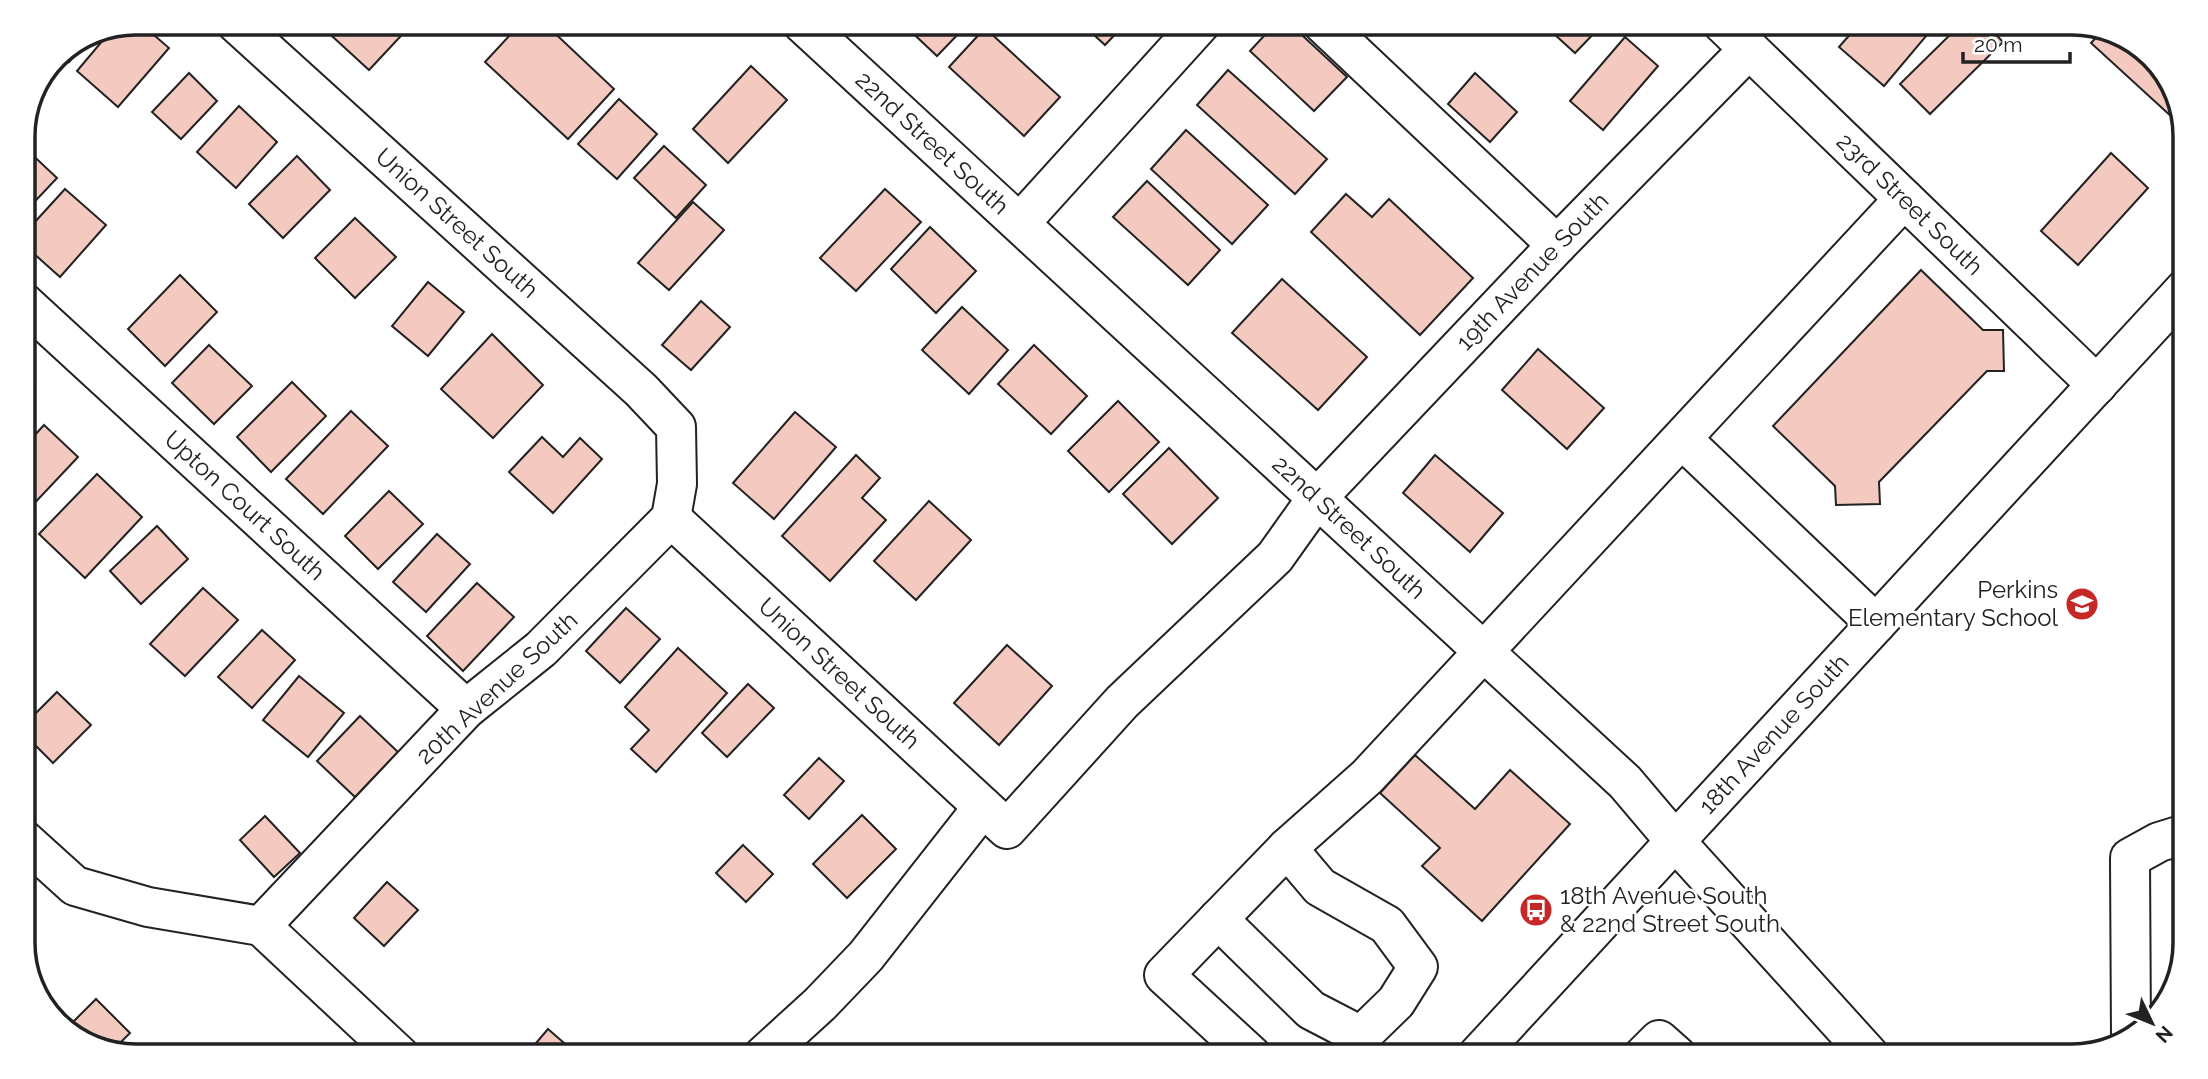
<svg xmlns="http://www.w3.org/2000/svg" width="2208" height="1079" font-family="Raleway,sans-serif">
<rect width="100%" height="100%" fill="#fff"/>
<!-- building -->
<g fill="#f3c9c0" stroke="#222" stroke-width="2">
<polygon points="136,23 140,23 169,48 118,107 77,71 108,34"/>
<polygon points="324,23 413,23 369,70 321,26"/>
<polygon points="521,23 544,23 614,89 568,139 485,62"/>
<polygon points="902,23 963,23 966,26 937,56"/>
<polygon points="1081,23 1126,23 1105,45"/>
<polygon points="1276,23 1289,23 1347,77 1314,111 1250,51"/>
<polygon points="1542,23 1604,23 1575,53"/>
<polygon points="1860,23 1911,23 1927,35 1884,86 1839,47"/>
<polygon points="1962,23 1985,23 2003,42 1930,114 1900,84"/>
<polygon points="985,28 1060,97 1024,136 949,67"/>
<polygon points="2103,30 2122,34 2166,73 2185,129 2091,43"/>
<polygon points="1625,37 1658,66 1603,130 1570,101"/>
<polygon points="85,44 69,62 60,54"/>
<polygon points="751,66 787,100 728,163 693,129"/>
<polygon points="1228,70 1327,159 1295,194 1197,105"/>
<polygon points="189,73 217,101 181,139 152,112"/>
<polygon points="1475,73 1517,112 1490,142 1448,104"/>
<polygon points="619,99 657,134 617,179 578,144"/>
<polygon points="239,106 277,142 236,188 197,152"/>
<polygon points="1186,130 1268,205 1232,244 1151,169"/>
<polygon points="23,146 57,178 23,214"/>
<polygon points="664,146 706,185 676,218 634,178"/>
<polygon points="2111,153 2148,188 2078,265 2041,231"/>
<polygon points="297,156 330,190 283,238 249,204"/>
<polygon points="1147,181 1220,250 1188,285 1113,217"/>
<polygon points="65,189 106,225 60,277 23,244 23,235"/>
<polygon points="885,189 921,222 856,291 820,258"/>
<polygon points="1346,194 1372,217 1389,199 1473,278 1420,335 1311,232"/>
<polygon points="693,202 724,230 669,290 638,263"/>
<polygon points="355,218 396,257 355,298 315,258"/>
<polygon points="930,227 976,271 936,313 891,269"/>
<polygon points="1921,270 1983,330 2003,330 2004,371 1987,371 1879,482 1880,504 1836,505 1835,486 1773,426"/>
<polygon points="180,275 217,312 165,366 128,329"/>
<polygon points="1282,279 1367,357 1318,410 1232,333"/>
<polygon points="428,282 464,312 428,356 392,326"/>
<polygon points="701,301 730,327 691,370 662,345"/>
<polygon points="962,307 1008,350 969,394 922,350"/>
<polygon points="492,334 543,385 493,438 441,389"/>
<polygon points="209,345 252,386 214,424 172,383"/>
<polygon points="1034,345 1087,396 1051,434 998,384"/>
<polygon points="1538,349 1604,408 1567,449 1502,390"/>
<polygon points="292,382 326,416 271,472 237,437"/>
<polygon points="1118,401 1159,442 1109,492 1068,451"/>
<polygon points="23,409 31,417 23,425"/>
<polygon points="351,411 388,446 323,514 286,479"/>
<polygon points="795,412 836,447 774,519 733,483"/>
<polygon points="44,425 78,457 29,509 23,503 23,448"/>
<polygon points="542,437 563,457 580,438 602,459 553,513 509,472"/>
<polygon points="1169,448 1218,498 1172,544 1123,494"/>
<polygon points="856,455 880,478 862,498 886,520 830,581 782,536"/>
<polygon points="1435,455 1503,513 1470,552 1403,493"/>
<polygon points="97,474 142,517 85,578 39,534"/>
<polygon points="389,491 423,524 378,569 345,536"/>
<polygon points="929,501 971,540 916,600 874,561"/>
<polygon points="157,526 188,559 141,604 110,571"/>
<polygon points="437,534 470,564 426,612 393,582"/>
<polygon points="477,583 514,617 463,671 427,636"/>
<polygon points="203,588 238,620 185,676 150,644"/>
<polygon points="626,608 660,639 620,683 586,651"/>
<polygon points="262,630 295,660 252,708 218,677"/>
<polygon points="1007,645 1052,686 999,745 954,703"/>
<polygon points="678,648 727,693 656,772 631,749 649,730 625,707"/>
<polygon points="299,676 344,713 308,757 263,720"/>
<polygon points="748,684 774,708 727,757 702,733"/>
<polygon points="57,692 91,725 53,763 23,733 23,726"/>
<polygon points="360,716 398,752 355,797 317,761"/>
<polygon points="1415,755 1475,809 1510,770 1570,824 1482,921 1422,866 1440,848 1380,793"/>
<polygon points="819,758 844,781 809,819 784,795"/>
<polygon points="862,815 896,849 847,898 813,864"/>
<polygon points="265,816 300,853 274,877 240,840"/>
<polygon points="743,845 773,874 746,902 716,873"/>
<polygon points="387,882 418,910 384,946 354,918"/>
<polygon points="96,999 130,1033 112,1051 86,1045 67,1028"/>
<polygon points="548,1029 579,1056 525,1056"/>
</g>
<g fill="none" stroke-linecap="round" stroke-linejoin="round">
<defs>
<g id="minor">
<path id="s1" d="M236,23L641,390L676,427L677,484L671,518L541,649L466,709L261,926"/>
<path id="s2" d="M802,23L1625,782L1675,841L1870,1056"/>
<polyline points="1322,23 1557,245"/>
<path id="s3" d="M1722,23L2097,385"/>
<polyline points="1020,223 1201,23"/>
<path id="s4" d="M23,302L466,709"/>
<polyline points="1682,439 1876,624"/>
<path id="s5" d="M671,518L1007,829L1122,702L1275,557L1317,498L1557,245L1749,49"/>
<polyline points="23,839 75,886 148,907 261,926 400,1056"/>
<polyline points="1218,919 1311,1010 1361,1036 1396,1002 1418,967 1387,925 1320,887 1287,848"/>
<polyline points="2131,1038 2130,858 2159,842 2185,834"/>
<polyline points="763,1056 820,1004 866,956 983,807"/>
<polyline points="1252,1056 1164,975 1287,848 1367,777 1904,199"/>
<path id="s6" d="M1477,1056L2185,289"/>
<polyline points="1643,1056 1659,1040 1677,1056"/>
</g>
</defs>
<!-- minor casing -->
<use href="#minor" stroke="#222" stroke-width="42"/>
<!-- minor -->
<use href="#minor" stroke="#fff" stroke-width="38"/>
</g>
<!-- icons -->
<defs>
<symbol id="school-disc" viewBox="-11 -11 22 22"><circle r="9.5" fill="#c62828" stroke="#fff"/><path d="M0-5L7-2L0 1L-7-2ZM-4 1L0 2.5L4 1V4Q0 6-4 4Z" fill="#fff"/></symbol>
<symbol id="bus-disc" viewBox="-11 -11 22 22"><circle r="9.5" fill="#c62828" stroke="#fff"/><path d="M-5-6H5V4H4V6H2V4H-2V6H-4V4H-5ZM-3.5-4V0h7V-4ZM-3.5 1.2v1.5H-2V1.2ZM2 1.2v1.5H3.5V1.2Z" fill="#fff"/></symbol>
</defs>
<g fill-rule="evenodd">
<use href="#school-disc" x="2063" y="585" width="38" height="38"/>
<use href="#bus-disc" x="1517" y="891" width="38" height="38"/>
</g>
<g text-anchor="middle" stroke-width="5" stroke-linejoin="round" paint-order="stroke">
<!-- street labels -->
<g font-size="24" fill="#222" stroke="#fff">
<text dy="8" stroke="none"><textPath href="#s2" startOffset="177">22nd Street South</textPath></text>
<text dy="8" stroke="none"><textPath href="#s3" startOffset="261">23rd Street South</textPath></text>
<text dy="8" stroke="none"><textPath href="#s1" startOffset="298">Union Street South</textPath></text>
<text dy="8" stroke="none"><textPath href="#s5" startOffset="1225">19th Avenue South</textPath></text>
<text dy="8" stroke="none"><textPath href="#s4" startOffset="301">Upton Court South</textPath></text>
<text dy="8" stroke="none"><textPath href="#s2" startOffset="744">22nd Street South</textPath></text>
<text dy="8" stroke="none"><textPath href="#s5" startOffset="229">Union Street South</textPath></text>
<text transform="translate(497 688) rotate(-43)" y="8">20th Avenue South</text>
<text dy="8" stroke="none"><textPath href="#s6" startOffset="438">18th Avenue South</textPath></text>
</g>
<!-- poi labels -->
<g font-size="24" fill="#222" stroke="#fff" text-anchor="end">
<text x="2058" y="598">Perkins<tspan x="2058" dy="28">Elementary School</tspan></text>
<text x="1560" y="904" text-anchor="start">18th Avenue South<tspan x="1560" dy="28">&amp; 22nd Street South</tspan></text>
</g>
</g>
<!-- crop -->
<path d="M0 0H2208V1079H0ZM136 35H2072A101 101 0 0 1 2173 136V943A101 101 0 0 1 2072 1044H136A101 101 0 0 1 35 943V136A101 101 0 0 1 136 35Z" fill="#fff" fill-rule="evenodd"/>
<path fill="none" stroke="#222" stroke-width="3.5" d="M136 35H2072A101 101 0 0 1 2173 136V943A101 101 0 0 1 2072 1044H136A101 101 0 0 1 35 943V136A101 101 0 0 1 136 35Z"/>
<!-- north arrow -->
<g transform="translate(2152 1023) rotate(133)" stroke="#ffffff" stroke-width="5" paint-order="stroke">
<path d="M0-5L12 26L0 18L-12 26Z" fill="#222222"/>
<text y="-10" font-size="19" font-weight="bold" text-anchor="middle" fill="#222222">N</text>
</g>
<!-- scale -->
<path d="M1963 52v10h107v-10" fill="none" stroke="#222222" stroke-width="3.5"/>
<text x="1974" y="52" font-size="21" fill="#222222" stroke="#ffffff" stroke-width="5" paint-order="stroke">20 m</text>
</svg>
